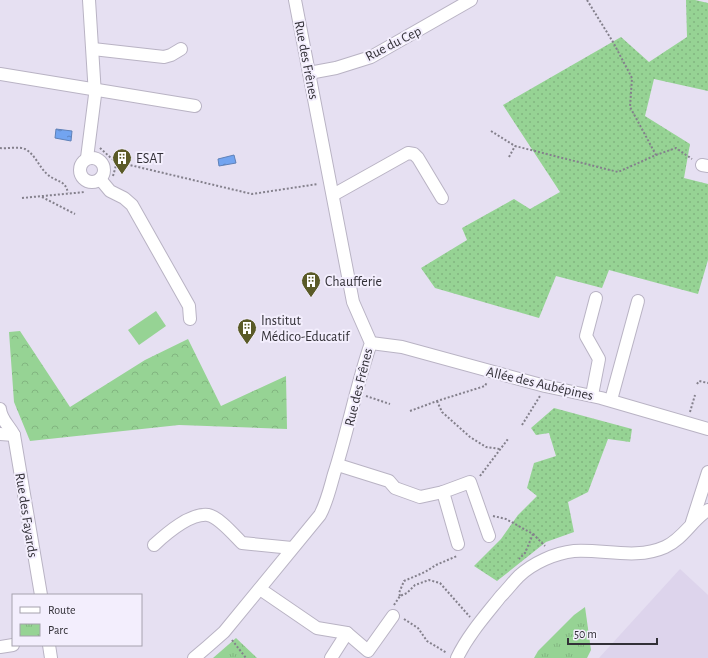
<svg xmlns="http://www.w3.org/2000/svg" width="708" height="658" font-family="'Alegreya Sans',sans-serif">
<defs>
<pattern id="grass-dots" width="8" height="8" patternUnits="userSpaceOnUse"><rect width="8" height="8" fill="#96d394"/><path d="M2 2h.1M6 6h.1" fill="none" stroke="#82b580" stroke-width="1.8" stroke-linecap="round"/></pattern>
<pattern id="forest-crowns" width="20" height="18" patternUnits="userSpaceOnUse"><rect width="20" height="18" fill="#96d394"/><path d="M2 6a3 3 0 1 1 6 0M12 15a3 3 0 1 1 6 0" fill="none" stroke="#82b580"/></pattern>
<pattern id="park-tufts" width="24" height="20" patternUnits="userSpaceOnUse"><rect width="24" height="20" fill="#96d394"/><path d="M3 7l-1-3M5 7V3M7 7l1-3M15 17l-1-3M17 17v-4M19 17l1-3" fill="none" stroke="#82b580"/></pattern>
<pattern id="water-ripples" width="26" height="14" patternUnits="userSpaceOnUse"><rect width="26" height="14" fill="#72a4f0"/><path d="M2 4q2-2 4 0t4 0M15 11q2-2 4 0t4 0" fill="none" stroke="#5e86c3"/></pattern>
</defs>
<rect width="100%" height="100%" fill="#e6e0f2"/>
<!-- built -->
<polygon fill="#ddd4ec" points="680,569 708,595 708,658 599,658"/>
<!-- grass -->
<g fill="url(#grass-dots)">
<polygon points="686,0 695,0 708,3 708,91 654,79 645,116 690,144 684,178 708,184 708,260 698,294 609,270 602,288 556,276 539,318 435,288 421,268 467,240 462,228 514,199 530,209 560,192 503,105 621,37 649,62 687,37"/>
<polygon points="554,408 632,429 630,442 608,439 588,492 568,502 574,532 546,542 497,581 474,566 501,539 518,515 537,496 527,488 534,463 556,456 549,433 536,435 531,428"/>
</g>
<!-- forest -->
<polygon fill="url(#forest-crowns)" points="20,331 70,407 145,360 188,339 221,406 286,376 287,429 179,425 30,441 14,402 9,332"/>
<!-- park -->
<g fill="url(#park-tufts)">
<polygon points="585,607 591,650 587,658 534,658 538,651 574,615"/>
<polygon points="236,638 257,658 213,658"/>
</g>
<!-- pitch -->
<polygon fill="#96d394" points="156,311 166,326 139,345 128,330"/>
<!-- water -->
<g fill="url(#water-ripples)" stroke="#5f81b8">
<polygon points="56,129 72,131 71,141 55,138"/>
<polygon points="234,155 236,163 219,166 218,159"/>
</g>
<g fill="none" stroke-linecap="round" stroke-linejoin="round">
<defs>
<g id="minor">
<polyline points="93,49 164,57 171,55 181,49"/>
<polyline points="309,73 336,68 371,57 471,0"/>
<polyline points="0,74 195,106"/>
<circle cx="92" cy="170" r="12"/>
<polyline points="87,158 95,95 89,0"/>
<polyline points="702,165 708,166"/>
<polyline points="100,179 110,191 124,198 132,205 189,306 190,319"/>
<polyline points="333,195 408,153 414,154 418,158 442,198"/>
<polyline points="371,343 402,347 545,386 601,398 708,429"/>
<polyline points="592,395 599,359 586,336 596,298"/>
<polyline points="611,400 638,301"/>
<path d="M0,409C1,420 9,425 14,435L41,595"/>
<polyline points="0,434 14,435"/>
<polyline points="338,465 389,481 395,488 420,497 443,492"/>
<polyline points="692,522 708,472"/>
<polyline points="458,544 443,492 470,482 489,536"/>
<path d="M154,545C167,533 190,513 208,515C219,517 234,535 242,543L292,548"/>
<polyline points="260,589 317,628 347,633 368,651 393,616"/>
<polyline points="49,645 51,658"/>
<polyline points="0,647 13,645"/>
<path d="M194,658L207,647L224,632L320,515C327,502 330,488 334,474C348,431 356,386 371,343L353,302L295,0"/>
<polyline points="331,658 347,633"/>
<path d="M457,658C468,635 485,616 501,596C507,590 513,582 519,576C533,563 555,553 574,551C604,549 636,560 665,547C683,539 692,520 708,510"/>
</g>
</defs>
<!-- minor casing -->
<use href="#minor" stroke="#b9b3c4" stroke-width="14"/>
<!-- path -->
<g stroke="#84808c" stroke-width="2" stroke-dasharray="2 2" stroke-linecap="butt">
<polyline points="587,0 613,42 632,78 630,107 656,155"/>
<polyline points="491,131 515,146 618,172 656,155 676,148 692,159"/>
<path d="M0,148C7,149 18,146 25,149C35,154 39,167 47,174C57,183 65,179 68,193"/>
<polyline points="100,148 111,158 117,162 252,194 318,184"/>
<polyline points="509,157 515,146"/>
<polyline points="113,176 117,162"/>
<polyline points="42,197 75,214"/>
<polyline points="22,198 85,192"/>
<polyline points="697,384 699,381 708,383"/>
<polyline points="366,396 390,404"/>
<polyline points="437,401 442,412 470,437 486,447 500,449"/>
<polyline points="410,411 437,401 485,386 487,382"/>
<polyline points="690,412 695,395"/>
<polyline points="522,425 540,396"/>
<polyline points="480,476 508,439"/>
<polyline points="493,516 506,519 533,534 525,553 519,559"/>
<polyline points="533,534 545,546"/>
<polyline points="400,596 399,593 404,581 425,572 436,565 457,556"/>
<polyline points="394,605 400,596 407,593 415,585 429,580 440,583 470,617"/>
<polyline points="404,619 418,628 427,641 447,653"/>
<polyline points="232,640 246,658"/>
</g>
<!-- minor -->
<use href="#minor" stroke="#fff" stroke-width="12"/>
</g>
<!-- icons -->
<defs>
<symbol id="building-pin" viewBox="-11 -11 22 30"><path d="M0 17L-7.5 6A9.5 9.5 0 1 1 7.5 6Z" fill="#5a5a27" stroke="#f3eefd"/><path d="M-4-6H4V6H1V3H-1V6H-4ZM-2.5-4.3h1.7v1.8h-1.7ZM.8-4.3h1.7v1.8H.8ZM-2.5-1h1.7V.8h-1.7ZM.8-1h1.7V.8H.8Z" fill="#fff"/></symbol>
</defs>
<g fill-rule="evenodd">
<use href="#building-pin" x="111" y="147" width="22" height="30"/>
<use href="#building-pin" x="300" y="270" width="22" height="30"/>
<use href="#building-pin" x="236" y="317" width="22" height="30"/>
</g>
<g text-anchor="middle" stroke-width="4" stroke-linejoin="round" paint-order="stroke">
<!-- street labels -->
<g font-size="14" fill="#323037" stroke="#f3eefd">
<text transform="translate(393 43) rotate(-27)" y="5">Rue du Cep</text>
<text transform="translate(307 60) rotate(79)" y="5">Rue des Frênes</text>
<text transform="translate(540 383) rotate(13)" y="5">Allée des Aubépines</text>
<text transform="translate(358 387) rotate(-76)" y="5">Rue des Frênes</text>
<text transform="translate(27 515) rotate(81)" y="5">Rue des Fayards</text>
</g>
<!-- poi labels -->
<g font-size="14" fill="#323037" stroke="#f3eefd" text-anchor="start">
<text x="136" y="163">ESAT</text>
<text x="325" y="286">Chaufferie</text>
<text x="261" y="325">Institut<tspan x="261" dy="16">Médico-Educatif</tspan></text>
</g>
</g>
<!-- legend -->
<rect x="12" y="594" width="130" height="52" fill="#f3eefd" stroke="#a6a2ae"/>
<rect x="20" y="607" width="20" height="6" fill="#ffffff" stroke="#a6a2ae"/>
<text x="48" y="614" font-size="12" fill="#323037">Route</text>
<rect x="20" y="624" width="20" height="12" fill="url(#park-tufts)" stroke="#a6a2ae"/>
<text x="48" y="634" font-size="12" fill="#323037">Parc</text>
<!-- scale -->
<path d="M568 638v6h89v-6" fill="none" stroke="#323037" stroke-width="2"/>
<text x="574" y="638" font-size="12" fill="#323037" stroke="#f3eefd" stroke-width="3" paint-order="stroke">50 m</text>
</svg>
